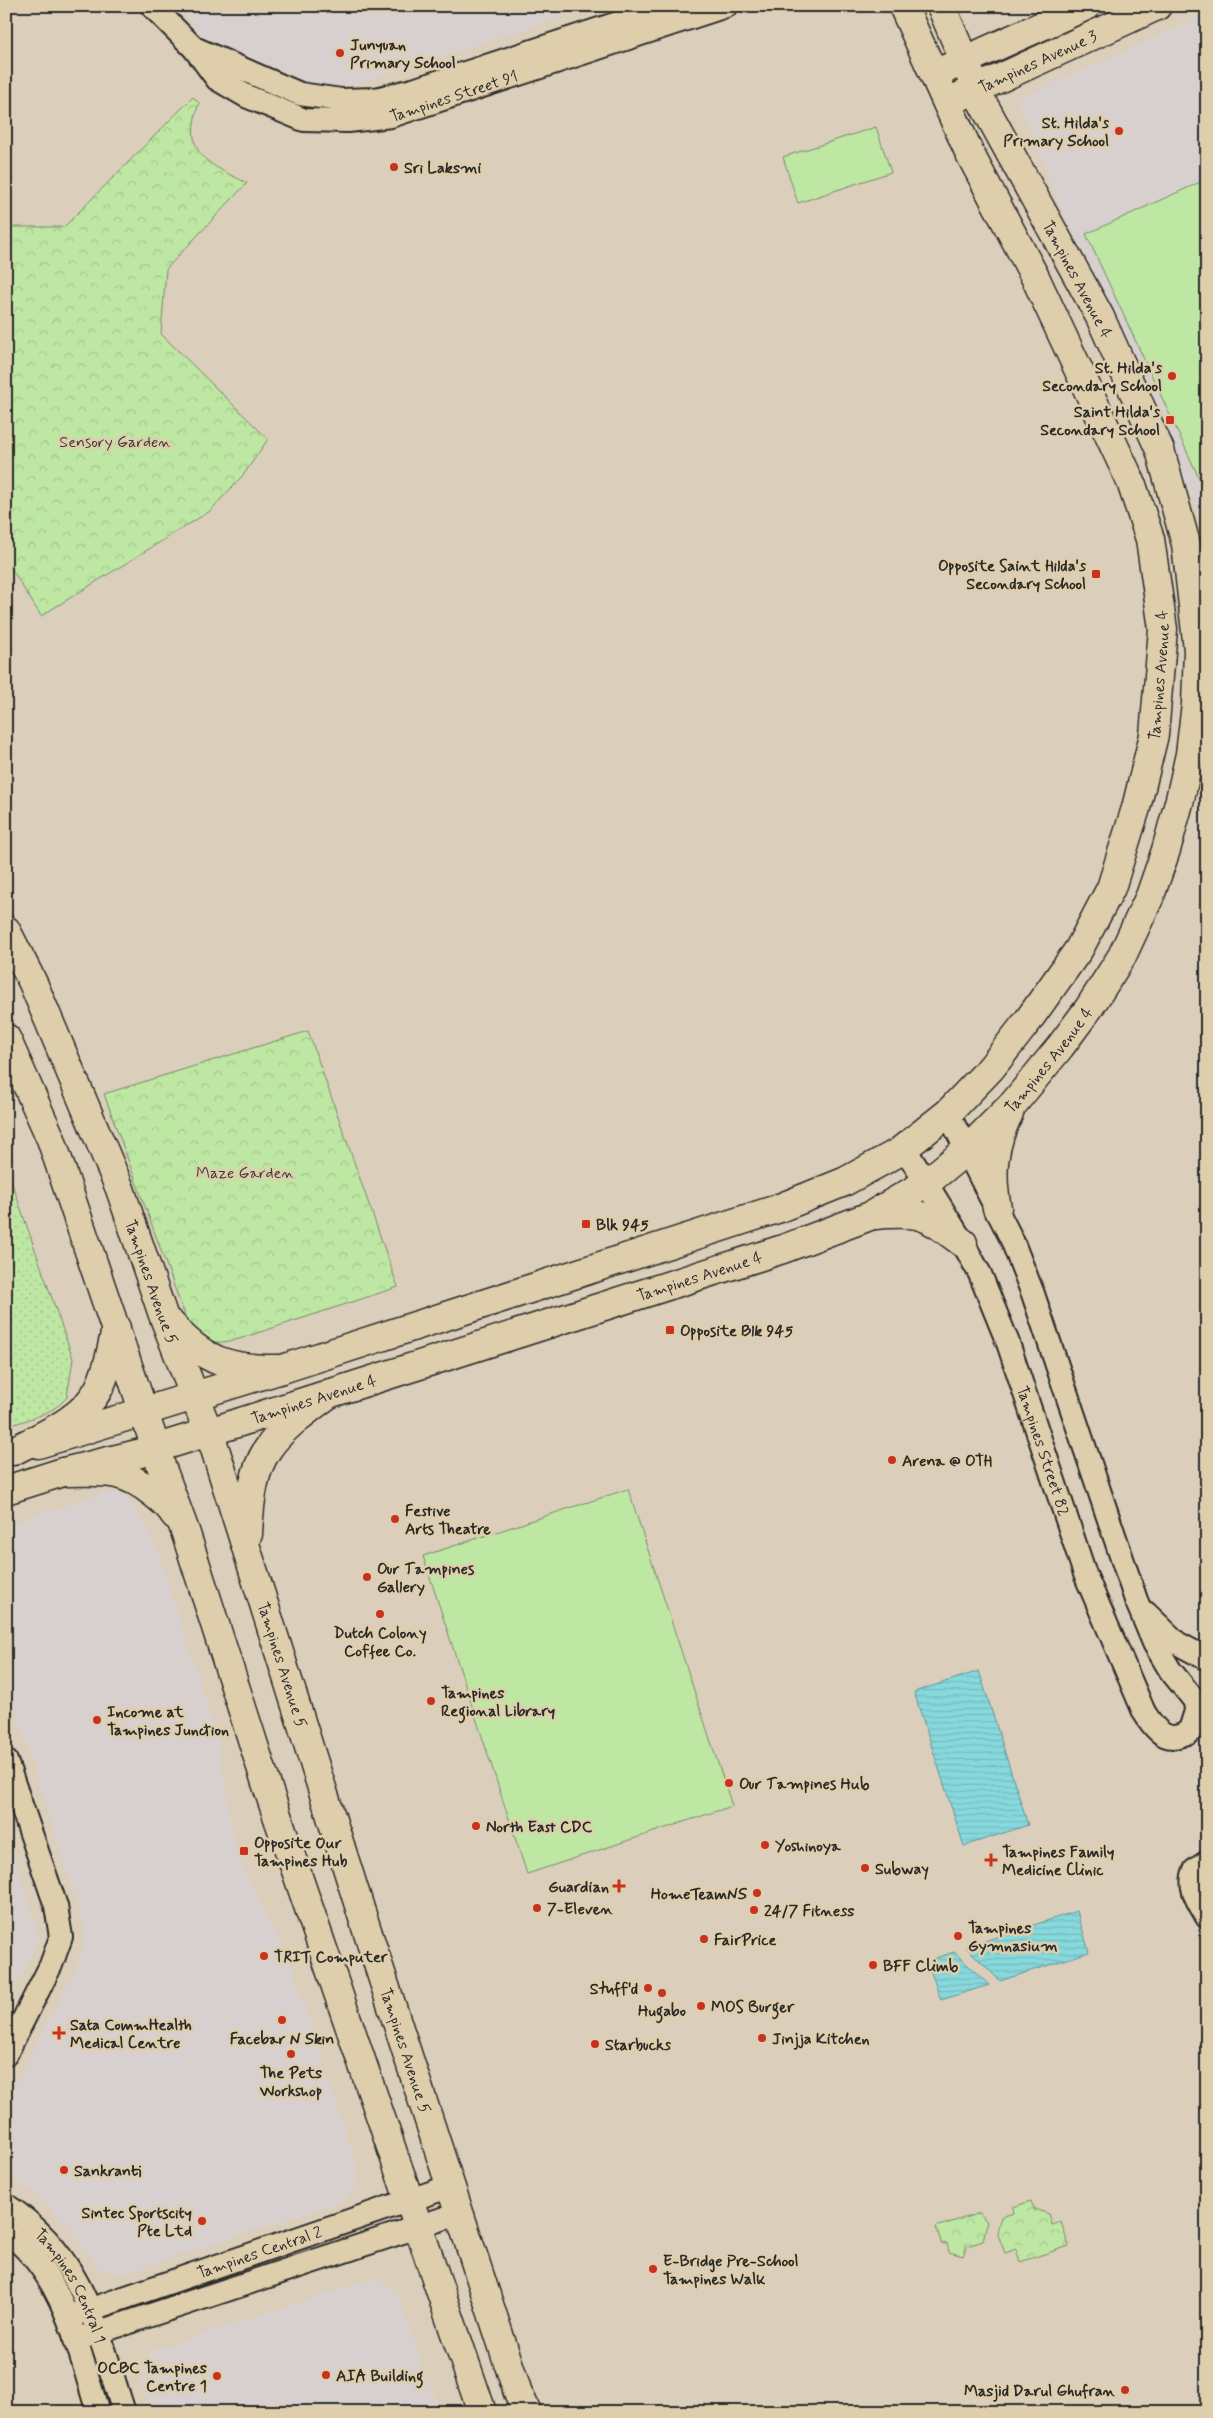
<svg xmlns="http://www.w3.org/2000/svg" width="1213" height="2418" font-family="Mynerve,sans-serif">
<defs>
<pattern id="grass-dots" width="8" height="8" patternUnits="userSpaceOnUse" patternTransform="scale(1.25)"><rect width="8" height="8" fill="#bee7a3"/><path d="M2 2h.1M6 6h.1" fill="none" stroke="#a3c68c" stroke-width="1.8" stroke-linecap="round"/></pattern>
<pattern id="forest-crowns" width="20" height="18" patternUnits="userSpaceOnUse" patternTransform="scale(1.25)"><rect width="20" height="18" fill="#bee7a3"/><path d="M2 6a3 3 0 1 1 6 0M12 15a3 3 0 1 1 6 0" fill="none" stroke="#a3c68c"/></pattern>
<pattern id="water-rules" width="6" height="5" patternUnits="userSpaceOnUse" patternTransform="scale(1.25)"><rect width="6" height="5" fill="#87d9dd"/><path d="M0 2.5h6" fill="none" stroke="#75babe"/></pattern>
</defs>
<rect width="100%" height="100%" fill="#dbcfbb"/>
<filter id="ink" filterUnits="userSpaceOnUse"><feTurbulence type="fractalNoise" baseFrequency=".02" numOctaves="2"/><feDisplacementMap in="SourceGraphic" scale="10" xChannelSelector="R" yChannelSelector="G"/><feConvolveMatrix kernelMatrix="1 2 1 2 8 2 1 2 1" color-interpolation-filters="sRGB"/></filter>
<g filter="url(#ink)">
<!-- built -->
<g fill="#d7d0ce">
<polygon points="178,6 594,6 350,86 305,86 260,73 200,33"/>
<polygon points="1207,15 1207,528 1067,225 1018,99"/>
<polygon points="107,1492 121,1493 134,1505 158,1553 218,1739 232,1833 248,1879 292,1965 355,2162 358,2178 349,2196 340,2202 124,2273 116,2273 101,2270 70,2229 47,2204 6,2174 6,2104 76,1968 84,1943 84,1926 14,1706 6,1708 6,1525"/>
<polygon points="6,1829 39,1934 36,1946 6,2004"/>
<polygon points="374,2278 397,2291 421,2362 441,2412 150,2412 138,2375 151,2351"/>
</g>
<!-- grass -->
<path fill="url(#grass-dots)" stroke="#748967" d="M6,1166L73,1359L67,1397C52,1415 27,1419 6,1427Z"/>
<!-- forest -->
<g fill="url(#forest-crowns)" stroke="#748967">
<path d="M193,97L199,103C182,154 206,163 247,183L166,269L161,334L268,439L244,474L210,511L41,616L6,560V227H64Z"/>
<path d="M308,1031L398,1287L239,1339C212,1345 207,1344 188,1324L104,1094Z"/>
<polygon points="1031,2201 1034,2209 1049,2214 1052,2225 1061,2222 1069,2246 1020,2262 1016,2249 1005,2253 997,2232 1001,2217 1014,2213 1013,2207"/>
<polygon points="980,2213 987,2222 983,2241 967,2246 963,2256 949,2252 947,2243 942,2245 936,2227"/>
</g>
<!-- pitch -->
<g fill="#bee7a3" stroke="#748967">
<polygon points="876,127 891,172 798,203 783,157"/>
<polygon points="1207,179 1207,495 1086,234"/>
<polygon points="628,1489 732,1806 527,1874 423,1556"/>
</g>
<!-- water -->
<g fill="url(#water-rules)" stroke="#629396">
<polygon points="979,1671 1028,1825 964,1846 914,1692"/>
<polygon points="1077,1911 1089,1952 1000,1981 966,1947"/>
<polygon points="954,1952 989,1985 941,2000 927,1961"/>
</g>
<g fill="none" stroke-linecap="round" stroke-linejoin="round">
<defs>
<g id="street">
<polyline points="152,6 194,48 300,94 341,100 376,99 413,90 670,6"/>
<path id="s1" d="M194,48L217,79L246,96L304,120L348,121L391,116L726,6"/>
<polyline points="948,1113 1012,1240 1033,1294 1136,1600 1154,1643 1170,1670 1195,1701 1196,1711 1189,1733"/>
<path id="s2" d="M904,1147L963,1243L980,1274L1008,1343L1085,1574L1144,1712C1165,1747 1179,1742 1207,1717"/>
<polyline points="1146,1613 1177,1643 1207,1659"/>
<polyline points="6,1761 56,1906 61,1937 51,1965 6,2054"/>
<path d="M1207,1862L1195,1870C1187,1887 1199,1903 1207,1917"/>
<path id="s3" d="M6,2205C85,2258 96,2328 124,2412"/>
<path d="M6,2232C64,2273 78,2349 98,2412"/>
<path id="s4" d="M68,2317L451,2186"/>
<polyline points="75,2340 460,2213"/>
</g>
<g id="secondary">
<polyline points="948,68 1086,6"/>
<path id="s5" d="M961,96L1157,6"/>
<path d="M997,1208C990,1173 993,1145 1009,1113"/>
<path d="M876,1215C925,1211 925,1215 963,1243"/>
<path id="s6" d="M38,1444L282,1369L777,1209L844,1182L899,1152L948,1113L991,1068L1027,1022L1079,949L1111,888L1136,808L1154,735L1163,629L1150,539L1131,482L1035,277L970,154L903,6"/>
<path id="s7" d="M6,1490L63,1472L141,1453L228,1426L783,1249L870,1216L926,1183L968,1149L1014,1103L1060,1047L1089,1008L1122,956L1150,896L1166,850L1180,799L1190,754L1196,704L1198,650L1186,544L1160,450L1100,317L981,100L941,6"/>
</g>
<g id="primary">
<path id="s8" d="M6,930L33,983L120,1189L163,1315L215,1449L362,1915L518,2393L527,2412"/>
<polyline points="6,1038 51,1139 156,1448 160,1463 185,1531 269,1792 482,2412"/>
<path d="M171,1324C203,1362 232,1370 282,1369"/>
<path d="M13,1451C43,1435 83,1420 99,1388C108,1369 112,1348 116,1328"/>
<path d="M63,1472C101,1472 121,1467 153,1493C162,1500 169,1505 175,1515"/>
<path d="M248,1534C252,1452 267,1440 330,1393"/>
</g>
</defs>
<!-- street casing -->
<use href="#street" stroke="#2b2b2b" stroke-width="26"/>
<!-- secondary casing -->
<use href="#secondary" stroke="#2b2b2b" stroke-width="31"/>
<!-- primary casing -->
<use href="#primary" stroke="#2b2b2b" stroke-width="31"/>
<!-- street -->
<use href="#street" stroke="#dfceab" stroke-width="22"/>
<!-- secondary -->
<use href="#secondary" stroke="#dfceab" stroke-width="28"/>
<!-- primary -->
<use href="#primary" stroke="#dfceab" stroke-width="28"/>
</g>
</g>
<!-- markers -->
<g fill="#c8321e" stroke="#dfceab" stroke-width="2">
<circle cx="340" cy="53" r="5"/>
<circle cx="1119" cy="131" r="5"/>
<circle cx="394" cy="167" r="5"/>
<circle cx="1172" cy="376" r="5"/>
<rect x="1165" y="415" width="10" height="10" rx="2.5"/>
<rect x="1091" y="569" width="10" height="10" rx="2.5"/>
<rect x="581" y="1219" width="10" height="10" rx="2.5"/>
<rect x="665" y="1325" width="10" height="10" rx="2.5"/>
<circle cx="892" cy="1460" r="5"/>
<circle cx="395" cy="1519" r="5"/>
<circle cx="367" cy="1577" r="5"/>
<circle cx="380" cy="1614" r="5"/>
<circle cx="431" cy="1701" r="5"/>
<circle cx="97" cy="1720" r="5"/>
<circle cx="729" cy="1783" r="5"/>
<circle cx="476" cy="1826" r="5"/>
<circle cx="765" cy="1845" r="5"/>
<rect x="239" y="1846" width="10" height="10" rx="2.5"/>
<path d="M988.5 1852.5h5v5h5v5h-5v5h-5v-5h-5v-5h5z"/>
<circle cx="865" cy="1868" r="5"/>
<path d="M616.5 1878.5h5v5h5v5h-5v5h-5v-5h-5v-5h5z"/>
<circle cx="757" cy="1893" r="5"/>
<circle cx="537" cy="1908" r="5"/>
<circle cx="754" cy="1910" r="5"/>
<circle cx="958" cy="1936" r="5"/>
<circle cx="704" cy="1939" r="5"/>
<circle cx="264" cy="1956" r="5"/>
<circle cx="873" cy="1965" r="5"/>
<circle cx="648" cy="1988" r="5"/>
<circle cx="662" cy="1993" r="5"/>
<circle cx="701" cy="2006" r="5"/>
<circle cx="282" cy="2020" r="5"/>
<path d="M56.5 2025.5h5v5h5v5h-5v5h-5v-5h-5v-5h5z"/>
<circle cx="762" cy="2038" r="5"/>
<circle cx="595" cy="2044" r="5"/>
<circle cx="291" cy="2054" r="5"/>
<circle cx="64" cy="2170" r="5"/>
<circle cx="202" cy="2221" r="5"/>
<circle cx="653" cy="2269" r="5"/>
<circle cx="326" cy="2375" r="5"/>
<circle cx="217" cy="2376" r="5"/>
<circle cx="1125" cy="2390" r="5"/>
</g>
<g text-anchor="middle" stroke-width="5" stroke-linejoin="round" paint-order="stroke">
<!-- poi labels -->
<g font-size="16" font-weight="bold" fill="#2b2b2b" stroke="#dfceab" text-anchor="start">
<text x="350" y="50">Junyuan<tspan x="350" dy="18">Primary School</tspan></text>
<text x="1109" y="128" text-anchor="end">St. Hilda's<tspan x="1109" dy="18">Primary School</tspan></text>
<text x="404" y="173">Sri Laksmi</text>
<text x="1162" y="373" text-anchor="end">St. Hilda's<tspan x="1162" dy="18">Secondary School</tspan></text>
<text x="1160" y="417" text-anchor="end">Saint Hilda's<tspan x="1160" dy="18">Secondary School</tspan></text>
<text x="1086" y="571" text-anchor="end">Opposite Saint Hilda's<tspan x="1086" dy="18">Secondary School</tspan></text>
<text x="596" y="1230">Blk 945</text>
<text x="680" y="1336">Opposite Blk 945</text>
<text x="902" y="1466">Arena @ OTH</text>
<text x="405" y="1516">Festive<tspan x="405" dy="18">Arts Theatre</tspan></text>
<text x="377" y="1574">Our Tampines<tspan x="377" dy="18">Gallery</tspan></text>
<text x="380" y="1638" text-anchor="middle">Dutch Colony<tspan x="380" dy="18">Coffee Co.</tspan></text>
<text x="441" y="1698">Tampines<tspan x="441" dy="18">Regional Library</tspan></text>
<text x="107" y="1717">Income at<tspan x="107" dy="18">Tampines Junction</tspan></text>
<text x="739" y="1789">Our Tampines Hub</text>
<text x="486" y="1832">North East CDC</text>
<text x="254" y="1848">Opposite Our<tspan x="254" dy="18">Tampines Hub</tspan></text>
<text x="775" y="1851">Yoshinoya</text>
<text x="1002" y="1857">Tampines Family<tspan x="1002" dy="18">Medicine Clinic</tspan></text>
<text x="875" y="1874">Subway</text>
<text x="609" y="1892" text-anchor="end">Guardian</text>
<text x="747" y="1899" text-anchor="end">HomeTeamNS</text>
<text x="547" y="1914">7-Eleven</text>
<text x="764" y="1916">24/7 Fitness</text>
<text x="968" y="1933">Tampines<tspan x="968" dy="18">Gymnasium</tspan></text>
<text x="714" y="1945">FairPrice</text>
<text x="274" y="1962">TRIT Computer</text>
<text x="883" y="1971">BFF Climb</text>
<text x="638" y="1994" text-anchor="end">Stuff'd</text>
<text x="711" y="2012">MOS Burger</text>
<text x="662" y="2016" text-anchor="middle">Hugabo</text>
<text x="70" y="2030">Sata CommHealth<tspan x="70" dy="18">Medical Centre</tspan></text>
<text x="282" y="2044" text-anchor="middle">Facebar N Skin</text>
<text x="772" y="2044">Jinjja Kitchen</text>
<text x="605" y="2050">Starbucks</text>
<text x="291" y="2078" text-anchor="middle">The Pets<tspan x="291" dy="18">Workshop</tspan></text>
<text x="74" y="2176">Sankranti</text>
<text x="192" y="2218" text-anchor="end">Sintec Sportscity<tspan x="192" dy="18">Pte Ltd</tspan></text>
<text x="663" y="2266">E-Bridge Pre-School<tspan x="663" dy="18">Tampines Walk</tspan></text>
<text x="207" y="2373" text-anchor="end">OCBC Tampines<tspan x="207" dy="18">Centre 1</tspan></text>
<text x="336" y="2381">AIA Building</text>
<text x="1115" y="2396" text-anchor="end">Masjid Darul Ghufran</text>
</g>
<!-- street labels -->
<g font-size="16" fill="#2b2b2b" stroke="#dfceab">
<text dy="6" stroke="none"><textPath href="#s5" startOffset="84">Tampines Avenue 3</textPath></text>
<text dy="6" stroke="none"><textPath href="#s1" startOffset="288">Tampines Street 91</textPath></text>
<text transform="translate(1078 279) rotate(62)" y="6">Tampines Avenue 4</text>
<text dy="6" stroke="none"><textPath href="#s6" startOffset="1471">Tampines Avenue 4</textPath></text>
<text dy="6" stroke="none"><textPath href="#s7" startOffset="1146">Tampines Avenue 4</textPath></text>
<text dy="6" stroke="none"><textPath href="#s7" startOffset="726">Tampines Avenue 4</textPath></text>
<text dy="6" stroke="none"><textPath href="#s8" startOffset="381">Tampines Avenue 5</textPath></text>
<text dy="6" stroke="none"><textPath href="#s7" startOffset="321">Tampines Avenue 4</textPath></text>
<text dy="6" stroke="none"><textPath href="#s2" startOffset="336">Tampines Street 82</textPath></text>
<text dy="6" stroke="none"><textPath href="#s8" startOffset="786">Tampines Avenue 5</textPath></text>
<text dy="6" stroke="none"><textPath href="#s8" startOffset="1191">Tampines Avenue 5</textPath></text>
<text dy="6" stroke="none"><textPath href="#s4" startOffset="202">Tampines Central 2</textPath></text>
<text dy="6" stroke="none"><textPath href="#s3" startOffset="106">Tampines Central 1</textPath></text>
</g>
<!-- park labels -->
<g font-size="16" fill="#3a3e37" stroke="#dfceab">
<text x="115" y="447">Sensory Garden</text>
<text x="245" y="1178">Maze Garden</text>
</g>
</g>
<!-- margin -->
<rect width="1213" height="2418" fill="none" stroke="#dfceab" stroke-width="25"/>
<rect x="12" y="12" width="1188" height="2393" fill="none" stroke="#2b2b2b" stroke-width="2" filter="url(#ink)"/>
</svg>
